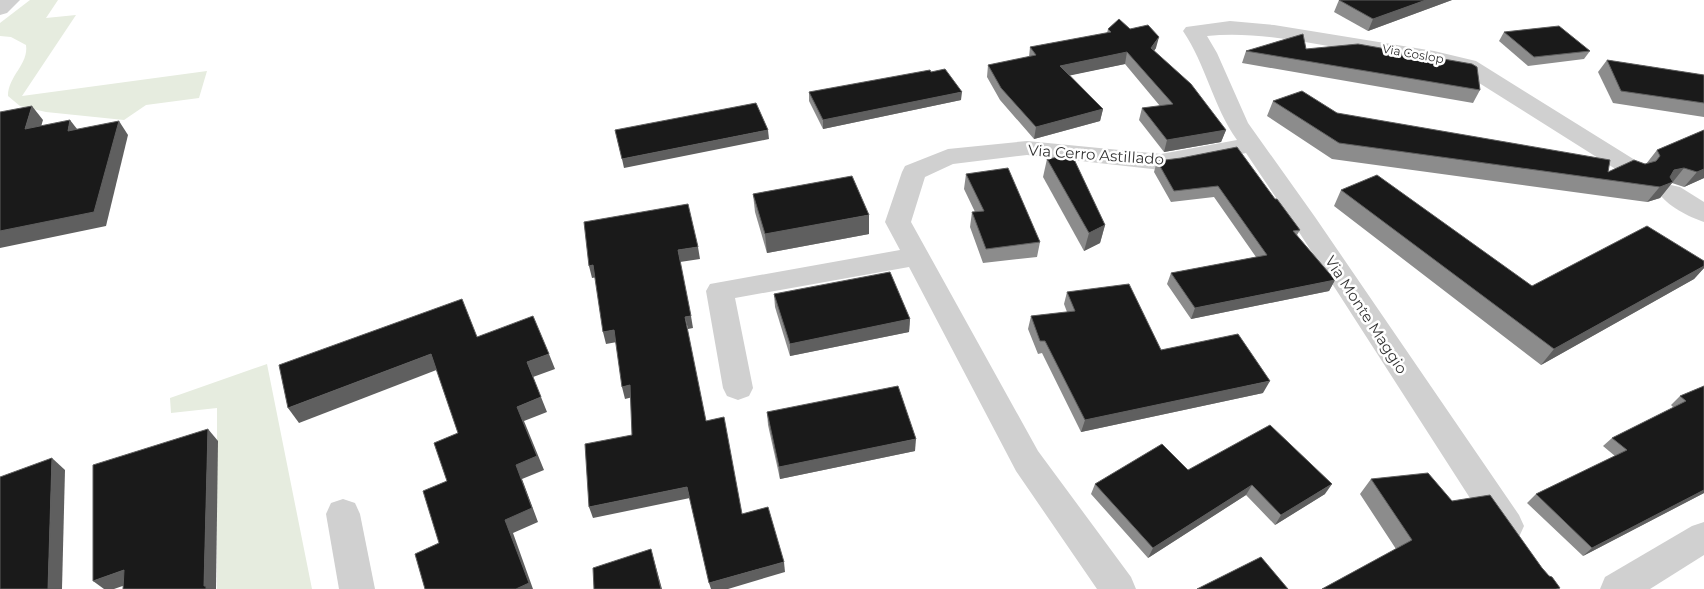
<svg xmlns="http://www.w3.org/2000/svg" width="1704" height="589" font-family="Montserrat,sans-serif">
<rect width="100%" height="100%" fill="#fff"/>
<!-- green -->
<g fill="#e6ecdf">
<path d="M30,0H58L46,18L76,15L22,96L207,71L199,98L146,105L124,120L46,112L20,106L8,96C8,76 29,64 26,45L11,37L0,36V23Z"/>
<polygon points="267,364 312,589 217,589 217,408 171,413 170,398"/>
</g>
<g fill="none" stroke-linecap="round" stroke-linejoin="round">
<!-- minor -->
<g fill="#d0d0d0" fill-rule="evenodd">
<polygon points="0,0 20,0 7,13 0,15"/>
<path d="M1230,21L1274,25L1434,51L1476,61L1643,165L1646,170L1643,175L1634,178L1625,175L1460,71C1421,60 1380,55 1340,48C1296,41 1251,31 1207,36L1217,53L1248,123L1315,217L1519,515L1524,526L1519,537L1507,541L1495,537L1297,229L1246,153L1161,170L1027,155L953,164L925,177L911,222L1038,451L1131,577L1136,589H1097L1016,471L909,267L735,298L753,388L749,396L738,400L727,396L723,388L706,291L710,284L900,250L885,222L902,172L905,166L948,149L1027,141L1161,154L1237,140C1213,106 1206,65 1183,31L1186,27Z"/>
<path d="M1671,185L1680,187L1704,202V222C1689,217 1667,206 1659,193L1662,187Z"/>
<polygon points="343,499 355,503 360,514 375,589 339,589 326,514 331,503"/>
<polygon points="1704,522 1704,555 1650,589 1600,589 1605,577 1692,526"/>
</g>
</g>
<!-- wall -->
<g fill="#8c8c8c">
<polygon points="1339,0 1452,0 1368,31 1334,12"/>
<polygon points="1108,29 1130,29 1156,48 1154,51 1226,130 1221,142 1164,152 1139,120 1142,108 1160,106 1125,64 1070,75 1103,109 1100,121 1034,139 1000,100 987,77 988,65 1029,57 1030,47 1107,33"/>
<polygon points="1504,32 1590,51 1584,59 1528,66 1499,41"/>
<polygon points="1306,49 1480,90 1473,103 1242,63 1246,51"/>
<polygon points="1607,60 1704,75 1704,117 1613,103 1598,72"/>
<polygon points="931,72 961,100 823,129 809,101 809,92"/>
<polygon points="1273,101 1337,113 1608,172 1646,164 1657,150 1704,130 1704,178 1684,187 1672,183 1660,198 1647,202 1332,159 1267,116"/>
<polygon points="1047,159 1105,225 1100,243 1084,251 1043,177"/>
<polygon points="1157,161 1275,199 1300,230 1297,235 1335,280 1329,291 1191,319 1167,284 1171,273 1256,257 1214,197 1171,202 1154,172"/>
<polygon points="966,174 1040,242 1037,257 983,263 970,227 972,212 975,212 964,189"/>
<polygon points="1341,190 1532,286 1704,261 1704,268 1694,279 1541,365 1334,206"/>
<polygon points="753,194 869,234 767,253 755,212"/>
<polygon points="1067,292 1161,350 1263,393 1081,432 1042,353 1038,354 1028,329 1031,316 1067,312 1064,304"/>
<polygon points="774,294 910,319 909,332 790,356 775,307"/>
<polygon points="1704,386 1704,493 1583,556 1527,503 1536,494 1615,456 1603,446 1612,438 1674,408 1671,405 1680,396"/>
<polygon points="767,412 915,451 780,479 768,425"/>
<polygon points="1188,470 1325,494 1275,525 1246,495 1148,558 1091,494 1095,484"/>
<polygon points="1371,479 1452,501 1542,568 1560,588 1558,589 1322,589 1396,549 1360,494"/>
</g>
<!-- shaded-wall -->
<g fill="#5f5f5f">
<polygon points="1426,0 1452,0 1368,31 1373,19"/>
<polygon points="1159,37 1156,48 1148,59 1151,48"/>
<polygon points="1127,52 1125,64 1058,78 1060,66"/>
<polygon points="962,92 961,100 823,129 823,120"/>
<polygon points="32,106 43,120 36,143 25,129"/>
<polygon points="1103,109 1100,121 1034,139 1036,127"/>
<polygon points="70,120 81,134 68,131"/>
<polygon points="119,121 128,135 106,226 0,248 0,231"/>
<polygon points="768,130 769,139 624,168 622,159"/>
<polygon points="1226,130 1221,142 1164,152 1167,140"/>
<polygon points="1684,168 1660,198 1647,202 1674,170"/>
<polygon points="1704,169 1704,178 1684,187 1697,172"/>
<polygon points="869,215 869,234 767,253 765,234"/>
<polygon points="1105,225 1100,243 1084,251 1089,233"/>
<polygon points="698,247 700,259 680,262 678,250"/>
<polygon points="593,265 597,277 592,278 589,266"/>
<polygon points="1704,266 1704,268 1694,279 1541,365 1554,349"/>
<polygon points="1335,280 1329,291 1191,319 1195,308"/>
<polygon points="691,316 693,328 688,329 685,317"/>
<polygon points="910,319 909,332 790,356 790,344"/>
<polygon points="614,330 617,342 606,344 603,332"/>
<polygon points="431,354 439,369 299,423 288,408"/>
<polygon points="549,354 555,369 533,377 527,362"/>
<polygon points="1270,381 1263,393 1081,432 1085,420"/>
<polygon points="630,385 633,397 625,399 622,387"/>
<polygon points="541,397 547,412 524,421 544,470 522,479 538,522 513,533 533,589 516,589 505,520 516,465 517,407"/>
<polygon points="208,429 218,441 216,589 206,589 204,586"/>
<polygon points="916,439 915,451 780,479 779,467"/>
<polygon points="52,458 65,470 62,589 48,589"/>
<polygon points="1332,484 1325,494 1275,525 1281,515"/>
<polygon points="1252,485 1246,495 1148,558 1153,548"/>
<polygon points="687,487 690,498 593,518 589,507"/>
<polygon points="1704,490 1704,493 1583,556 1592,548"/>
<polygon points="651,549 654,560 662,589 661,589"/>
<polygon points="784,562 785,572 728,589 711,589 709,583"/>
<polygon points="124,570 137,581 114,589 104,589 93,581"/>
</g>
<!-- building -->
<g fill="#1a1a1a" stroke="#5f5f5f">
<polygon points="1339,0 1426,0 1373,19"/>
<polygon points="1119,19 1130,29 1148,25 1159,37 1151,48 1191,84 1226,130 1167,140 1142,108 1173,104 1127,52 1060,66 1103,109 1036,127 1001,88 988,65 1036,55 1030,47 1111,32 1108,29"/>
<polygon points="1559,26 1590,51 1534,57 1504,32"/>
<polygon points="1303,34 1306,49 1358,44 1472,64 1477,67 1480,90 1246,51"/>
<polygon points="1607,60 1704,75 1704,103 1621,91"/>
<polygon points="945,69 962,92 823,120 809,92 930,70 931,72"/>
<polygon points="1302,91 1337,113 1610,160 1608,172 1634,160 1645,164 1656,161 1660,156 1657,150 1704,130 1704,169 1697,172 1684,168 1674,170 1670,177 1673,182 1660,187 1339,143 1273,101"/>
<polygon points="756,103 768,130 622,159 615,130"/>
<polygon points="32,106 25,129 70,120 68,131 119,121 94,212 0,231 0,112"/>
<polygon points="1237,147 1275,199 1277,199 1300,230 1293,231 1335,280 1195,308 1171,273 1267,255 1218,186 1174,191 1157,161 1181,158"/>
<polygon points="1072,155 1105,225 1089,233 1047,159"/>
<polygon points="1008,168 1040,242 986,249 972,212 984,211 966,174"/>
<polygon points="1377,175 1532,286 1647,226 1704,261 1704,266 1554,349 1341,190"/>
<polygon points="852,176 869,215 765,234 753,194"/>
<polygon points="688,204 698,247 678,250 691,316 685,317 706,421 724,417 742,514 768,507 784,562 709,583 687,487 589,507 585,444 632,435 630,385 622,387 614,330 603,332 593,265 589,266 584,222"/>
<polygon points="890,272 910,319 790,344 774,294"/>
<polygon points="1129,284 1161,350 1238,334 1270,381 1085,420 1045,341 1040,341 1031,316 1075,311 1067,292"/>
<polygon points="462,299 477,337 533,316 549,354 527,362 541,397 517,407 537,456 516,465 532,508 505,520 529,583 516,589 425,589 415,554 439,543 423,491 447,481 434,443 458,433 431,354 288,408 279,365"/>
<polygon points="898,386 916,439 779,467 767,412"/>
<polygon points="1704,386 1704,490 1592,548 1536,494 1627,450 1612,438 1686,401 1680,396"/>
<polygon points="1270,425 1332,484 1281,515 1252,485 1153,548 1095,484 1162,444 1188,470"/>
<polygon points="208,429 204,586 206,586 206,589 123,589 124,570 93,581 93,465"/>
<polygon points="52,458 48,589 0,589 0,477"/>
<polygon points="1428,473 1452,501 1490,495 1542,568 1549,576 1552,577 1560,588 1556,589 1322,589 1412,540 1371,479"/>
<polygon points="651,549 661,589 594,589 593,568"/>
<polygon points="1261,557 1288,589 1197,589"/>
</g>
<g text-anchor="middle" stroke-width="5" stroke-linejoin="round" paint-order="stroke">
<!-- far-street labels -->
<g font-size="12" fill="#333" stroke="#fff">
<text transform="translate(1413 54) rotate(10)" y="4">Via Coslop</text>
</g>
<!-- street labels -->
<g font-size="15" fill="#333" stroke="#fff">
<text transform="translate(1096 155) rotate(4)" y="5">Via Cerro Astillado</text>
<text transform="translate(1366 315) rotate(57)" y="5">Via Monte Maggio</text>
</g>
</g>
</svg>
